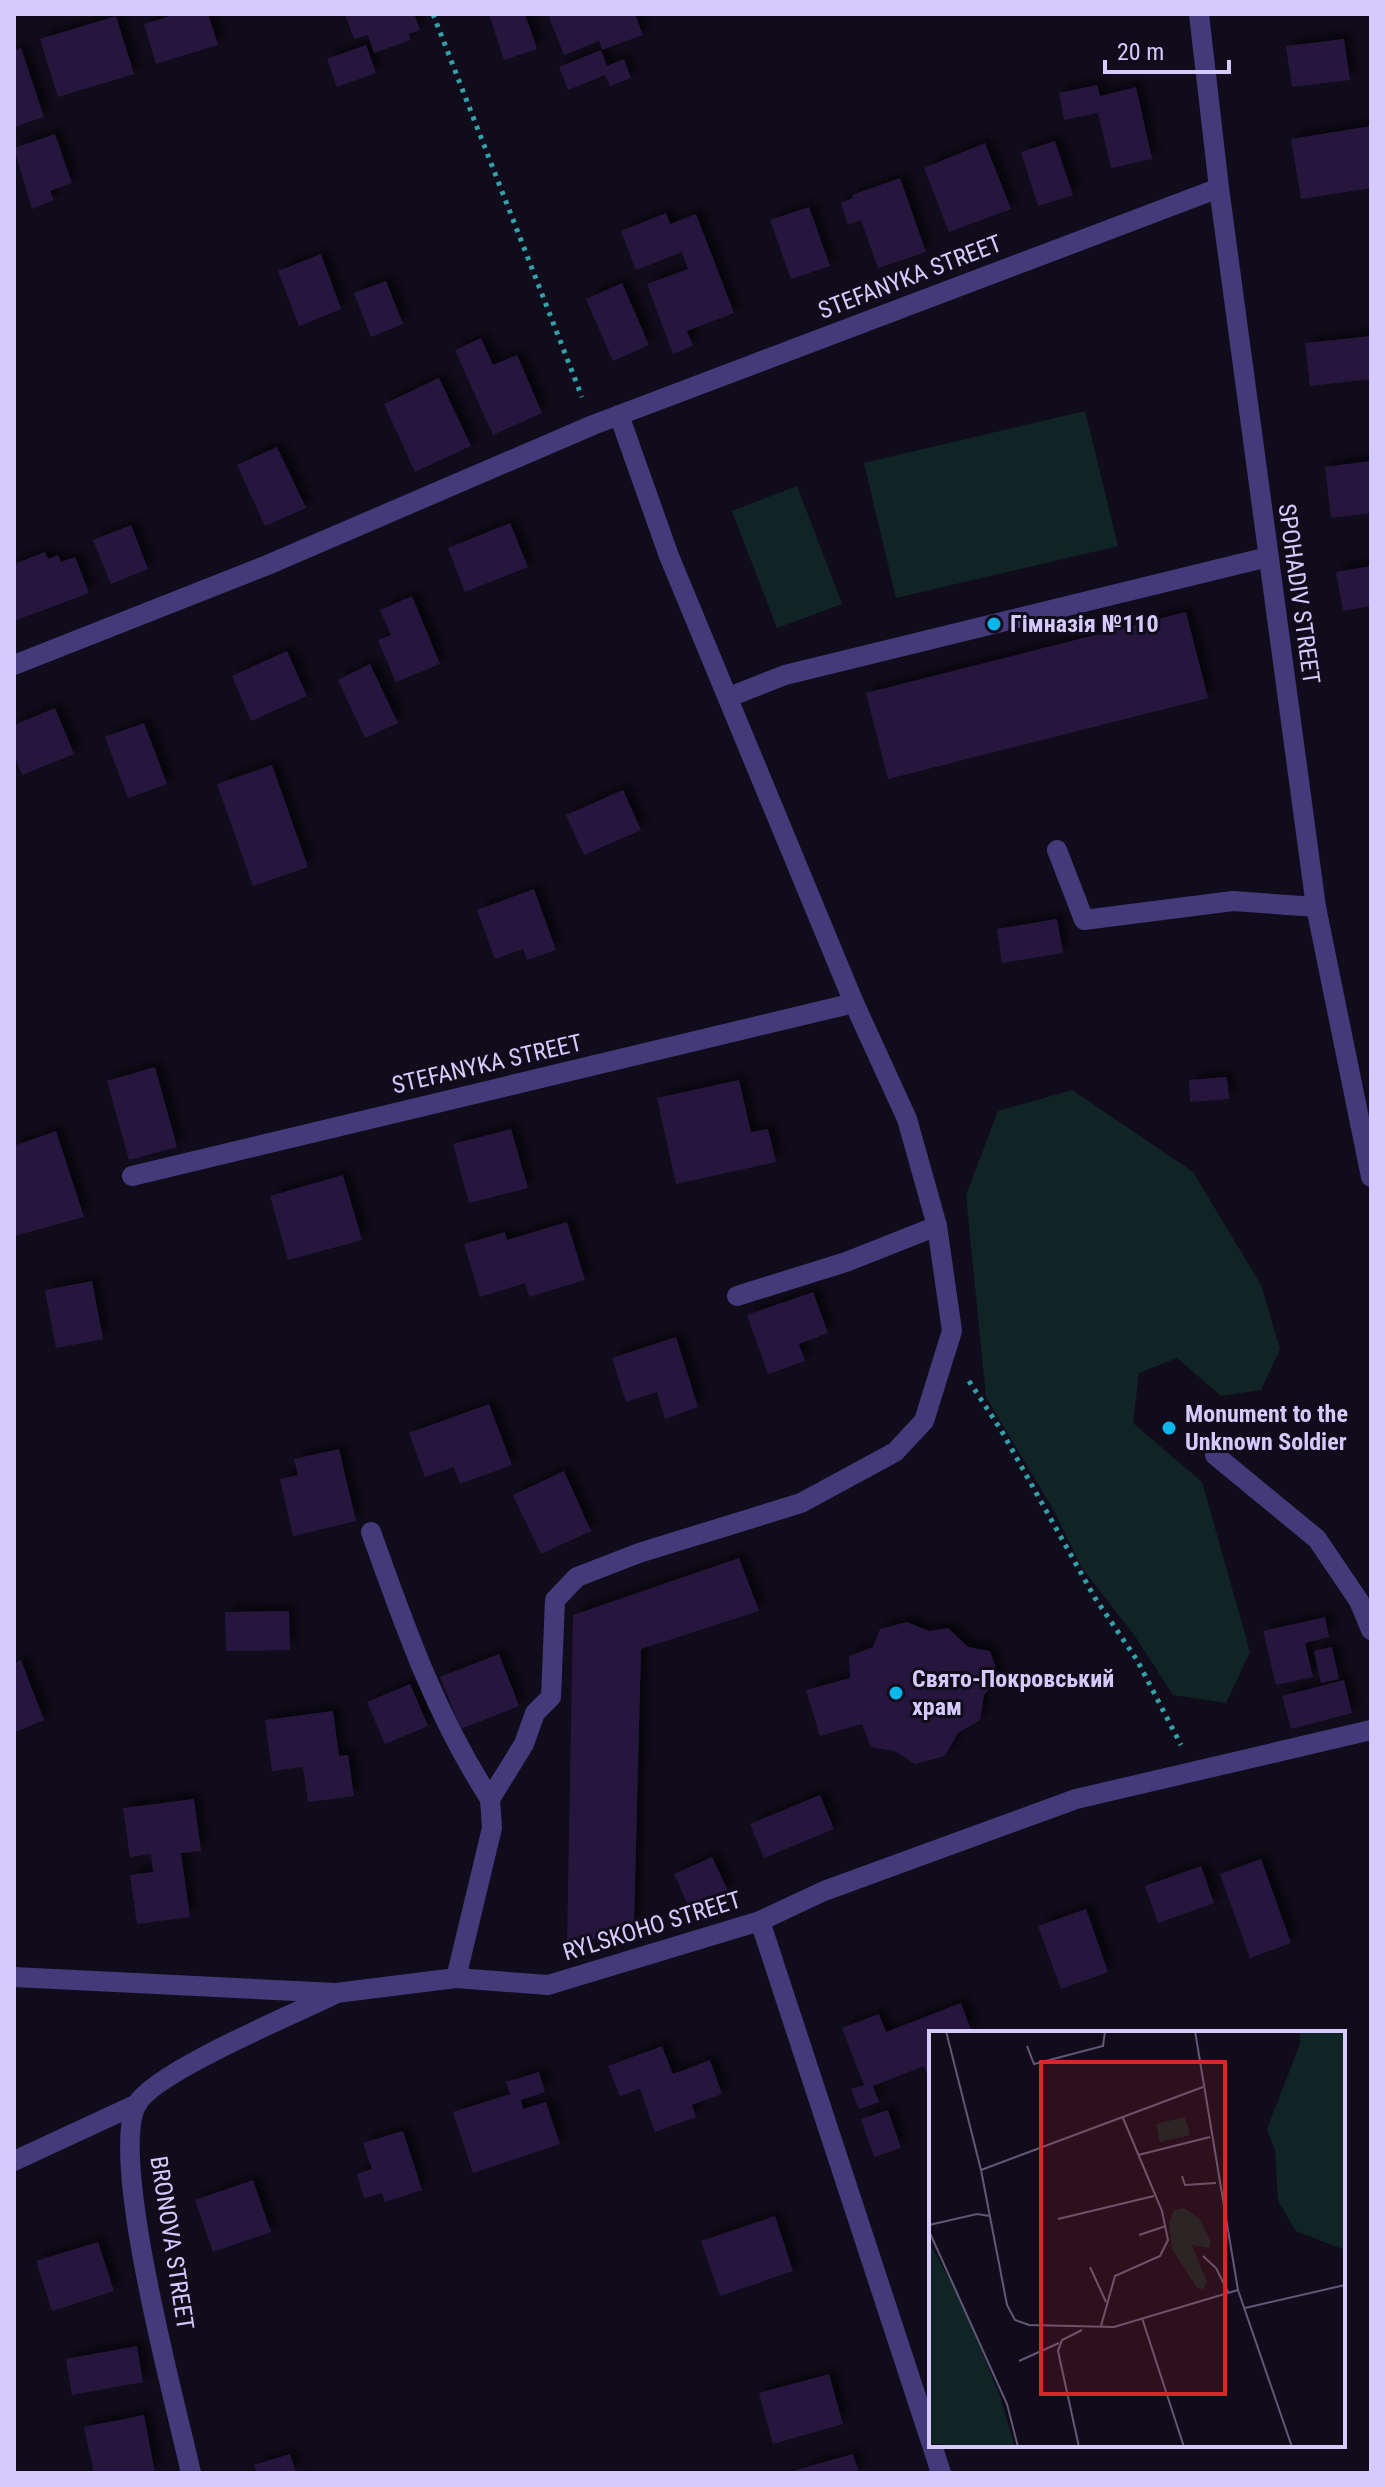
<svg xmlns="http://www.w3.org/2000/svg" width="1385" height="2487" font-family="'Roboto Condensed',sans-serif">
<defs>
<filter id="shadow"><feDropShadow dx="7" dy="-7" stdDeviation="4" flood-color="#0009"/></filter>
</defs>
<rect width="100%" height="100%" fill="#110c1c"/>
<!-- green -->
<g fill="#102426">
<polygon points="1085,411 1118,546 896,598 864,463"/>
<polygon points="797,486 842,604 777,628 732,511"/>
<polygon points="1072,1090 1193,1172 1261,1285 1280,1349 1261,1390 1221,1396 1177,1358 1139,1373 1133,1423 1202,1482 1250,1652 1226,1703 1173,1695 1135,1636 1082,1568 1054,1511 986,1397 966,1195 998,1111"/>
</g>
<!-- building -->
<g fill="#25193c" filter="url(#shadow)">
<polygon points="177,14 208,14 218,45 156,64 144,24"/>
<polygon points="345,14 414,14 420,30 409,34 411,40 374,53 368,35 354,39"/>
<polygon points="489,14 525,14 537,49 504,60"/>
<polygon points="548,14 635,14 643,35 602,50 599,41 564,55"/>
<polygon points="116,16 134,74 58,97 40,39"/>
<polygon points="1344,39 1350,80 1292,87 1286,46"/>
<polygon points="366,45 376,73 337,87 327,59"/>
<polygon points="21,48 44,117 14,127 14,51"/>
<polygon points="601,50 607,66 624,59 631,78 610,86 605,75 568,90 559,67"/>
<polygon points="1097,85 1100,96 1136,87 1152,159 1111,168 1098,113 1064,120 1059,93"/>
<polygon points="1371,126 1371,188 1301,199 1291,139"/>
<polygon points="55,134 72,183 50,191 54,200 32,209 14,148"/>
<polygon points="1055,141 1073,195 1038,206 1021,152"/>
<polygon points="985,143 1011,209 949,232 924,168"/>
<polygon points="900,178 926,252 878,268 861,220 848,225 841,203 853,198 852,195"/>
<polygon points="809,207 830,266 791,279 770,220"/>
<polygon points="666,213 670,224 696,214 734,313 687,331 693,346 673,354 647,284 688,269 682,252 636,270 621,231"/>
<polygon points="321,254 341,309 299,326 278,271"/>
<polygon points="386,281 403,324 371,337 354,293"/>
<polygon points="622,283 649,345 613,361 586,299"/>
<polygon points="1371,336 1371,379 1310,386 1305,343"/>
<polygon points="481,338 493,365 517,355 542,413 493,435 455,350"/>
<polygon points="439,378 471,446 415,472 384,404"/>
<polygon points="277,447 306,508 265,526 237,465"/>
<polygon points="1371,461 1371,513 1331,518 1325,467"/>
<polygon points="510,523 528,567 465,592 448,548"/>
<polygon points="131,525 148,569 111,584 93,540"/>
<polygon points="45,552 48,559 58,555 61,562 75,557 89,593 14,621 14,564"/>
<polygon points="1371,566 1371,606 1343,611 1336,572"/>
<polygon points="412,596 440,664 396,682 378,640 391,635 380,610"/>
<polygon points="1186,612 1208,698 888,779 866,693"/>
<polygon points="287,651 307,696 251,721 232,676"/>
<polygon points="370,664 398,723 365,738 338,680"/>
<polygon points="55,708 74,754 22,775 14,755 14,725"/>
<polygon points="144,723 167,784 128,798 105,737"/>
<polygon points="272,765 308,867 253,886 217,784"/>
<polygon points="623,790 641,830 584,855 566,815"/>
<polygon points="534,889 556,950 527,960 523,949 495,959 477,910"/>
<polygon points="1057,919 1063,953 1002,963 997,929"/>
<polygon points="155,1067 177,1147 129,1160 107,1081"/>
<polygon points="1227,1077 1229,1099 1190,1102 1189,1080"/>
<polygon points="739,1080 751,1132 768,1129 776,1162 676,1184 657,1098"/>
<polygon points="511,1129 528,1188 469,1203 453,1144"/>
<polygon points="56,1131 84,1217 14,1236 14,1146"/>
<polygon points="343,1175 362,1240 288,1260 270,1196"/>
<polygon points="567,1222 585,1280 529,1297 525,1283 480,1297 464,1244 505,1232 507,1240"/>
<polygon points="92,1281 103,1339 56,1348 45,1290"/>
<polygon points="813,1292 828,1333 799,1344 805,1361 768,1374 747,1315"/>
<polygon points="676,1337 698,1407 665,1419 657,1392 626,1402 612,1358"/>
<polygon points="489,1404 512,1465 460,1484 454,1467 425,1477 409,1433"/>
<polygon points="339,1449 356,1521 293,1536 280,1479 298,1475 294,1459"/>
<polygon points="564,1471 591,1531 541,1554 513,1495"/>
<polygon points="739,1558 759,1611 641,1649 634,1924 567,1949 573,1615"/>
<polygon points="289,1611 290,1650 226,1651 225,1612"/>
<polygon points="1325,1617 1329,1637 1305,1643 1313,1677 1276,1685 1263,1631"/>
<polygon points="907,1622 929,1631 948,1628 968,1647 990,1651 999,1678 984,1695 980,1720 958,1733 945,1756 915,1764 895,1751 871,1747 862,1724 820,1736 806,1690 850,1678 849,1656 873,1647 880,1629"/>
<polygon points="1332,1647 1339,1679 1321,1683 1314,1651"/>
<polygon points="499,1654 519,1706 461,1729 440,1677"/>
<polygon points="21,1660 44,1720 15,1732 14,1663"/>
<polygon points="1344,1680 1352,1713 1291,1729 1282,1696"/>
<polygon points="410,1684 428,1726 385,1744 367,1702"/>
<polygon points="333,1711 339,1756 348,1755 354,1796 308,1802 303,1767 272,1771 265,1720"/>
<polygon points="820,1795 834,1829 764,1858 750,1824"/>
<polygon points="194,1799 201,1851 181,1853 190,1917 137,1924 130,1875 153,1872 151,1854 130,1857 123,1808"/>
<polygon points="712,1857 728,1891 689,1908 674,1874"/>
<polygon points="1261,1859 1291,1943 1250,1958 1220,1874"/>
<polygon points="1201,1866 1214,1903 1158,1923 1145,1886"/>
<polygon points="1086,1909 1108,1972 1061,1989 1038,1926"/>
<polygon points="961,2003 972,2033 931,2033 931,2083 924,2066 873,2086 879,2102 859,2109 851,2089 864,2085 842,2028 879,2014 886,2032"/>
<polygon points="662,2046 673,2074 710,2060 722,2094 692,2105 696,2117 655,2132 640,2089 620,2096 608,2066"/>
<polygon points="539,2072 545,2092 521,2100 523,2109 546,2102 560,2144 473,2173 453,2112 510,2094 506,2082"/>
<polygon points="888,2110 901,2148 874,2157 861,2119"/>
<polygon points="403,2131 422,2190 385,2202 382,2193 364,2198 357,2174 372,2169 363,2143"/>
<polygon points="253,2180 271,2232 213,2252 195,2200"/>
<polygon points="775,2216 793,2271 720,2296 701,2241"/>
<polygon points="98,2242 114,2291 52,2311 36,2261"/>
<polygon points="137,2346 143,2382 72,2395 66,2359"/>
<polygon points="829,2374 843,2424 773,2444 759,2393"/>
<polygon points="144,2415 155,2473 94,2473 84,2427"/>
<polygon points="290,2454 296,2473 257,2473 254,2465"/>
<polygon points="853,2454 859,2473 797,2473 796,2470"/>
</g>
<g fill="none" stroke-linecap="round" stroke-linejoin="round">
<!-- path -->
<g stroke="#32a1a8" stroke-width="5" stroke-dasharray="4 6" stroke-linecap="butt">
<polyline points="433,14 582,397"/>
<polyline points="969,1381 1001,1430 1095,1598 1137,1660 1181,1745"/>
</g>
<!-- minor -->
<g stroke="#443979" stroke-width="20">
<polyline points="1199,14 1219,188 1316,907 1371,1177"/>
<polyline points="14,665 265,566 593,425 1219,188"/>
<polyline points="729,697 785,675 1268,557"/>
<polyline points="1057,850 1084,920 1233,901 1316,907"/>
<polyline points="132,1176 854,1003"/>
<polyline points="737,1296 846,1262 937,1226"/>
<polyline points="1215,1455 1317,1539 1359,1601 1371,1630"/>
<path d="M371,1532C405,1627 435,1714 490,1799"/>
<polyline points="760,1921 931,2442"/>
<polyline points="14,1977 336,1993 456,1978 548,1985 760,1921 824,1891 1076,1799 1371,1730"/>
<polyline points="456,1978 492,1828 490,1799 524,1744 535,1713 551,1697 555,1600 577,1577 639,1553 801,1503 895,1452 924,1421 952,1331 937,1226 907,1119 854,1003 669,556 619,415"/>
<polyline points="14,2161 137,2104"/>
<polyline points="932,2445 941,2473"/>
<path d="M191,2473C176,2405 108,2156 137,2104C155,2072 294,2014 333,1995"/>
</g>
</g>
<!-- markers -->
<g fill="#0bb6e8" stroke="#110c1c" stroke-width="3">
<circle cx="994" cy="624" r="8"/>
<circle cx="1169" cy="1428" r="8"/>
<circle cx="896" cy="1693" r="8"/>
</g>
<g text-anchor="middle" stroke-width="6" stroke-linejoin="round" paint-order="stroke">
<!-- street labels -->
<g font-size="24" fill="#d6cafd" stroke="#110c1c">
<text transform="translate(910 277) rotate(-21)" y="8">STEFANYKA STREET</text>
<text transform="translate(1299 594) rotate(82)" y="8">SPOHADIV STREET</text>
<text transform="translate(487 1064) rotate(-13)" y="8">STEFANYKA STREET</text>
<text transform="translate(652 1926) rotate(-17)" y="8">RYLSKOHO STREET</text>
<text transform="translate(172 2243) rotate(81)" y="8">BRONOVA STREET</text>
</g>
<!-- poi labels -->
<g font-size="24" font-weight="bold" fill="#d6cafd" stroke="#110c1c" text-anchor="start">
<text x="1010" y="632">Гімназія №110</text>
<text x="1185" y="1422">Monument to the<tspan x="1185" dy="28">Unknown Soldier</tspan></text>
<text x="912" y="1687">Свято-Покровський<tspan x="912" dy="28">храм</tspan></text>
</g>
</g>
<!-- overview -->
<g transform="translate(929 2031)">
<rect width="416" height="416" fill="#110c1c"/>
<path d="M371,0H416V219L367,200L349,170L346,119L338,98L371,13ZM256,86L261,104L231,111L227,93ZM255,177L271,188L282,211L280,217L263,214L278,251L275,258L268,257L243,218L240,191L245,179ZM0,211L30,266L70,362L86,416L0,413Z" fill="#102426"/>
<path fill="none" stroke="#605876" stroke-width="2" d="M17,0L52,139L78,274L86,289L100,294L185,296L309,259M266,0L309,259L363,416M98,15L105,33L174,15L176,0M209,124L281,106M52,139L274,56M253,145L256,154L287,152M129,188L225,165M0,194L48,183L61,185M0,200L78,373L89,416M210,204L237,195M274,225L287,237L299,261M161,236L177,271M316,277L416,254M213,287L255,416M172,295L186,245L231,225L239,209L233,180L194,87M90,330L130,312M150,416L129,320L133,309L153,299"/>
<path fill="#d62828" fill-opacity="0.15" stroke="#d62828" stroke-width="4" d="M112,31H296V363H112Z"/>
<rect width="416" height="416" fill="none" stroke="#d6cafd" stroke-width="4"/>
</g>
<!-- border -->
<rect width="1385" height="2487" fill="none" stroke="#d6cafd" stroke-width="32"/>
<!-- scale -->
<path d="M1105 60v12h124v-12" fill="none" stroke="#d6cafd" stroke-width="4"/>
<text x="1117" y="60" font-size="24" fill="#d6cafd" stroke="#110c1c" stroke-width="6" paint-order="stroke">20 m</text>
</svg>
